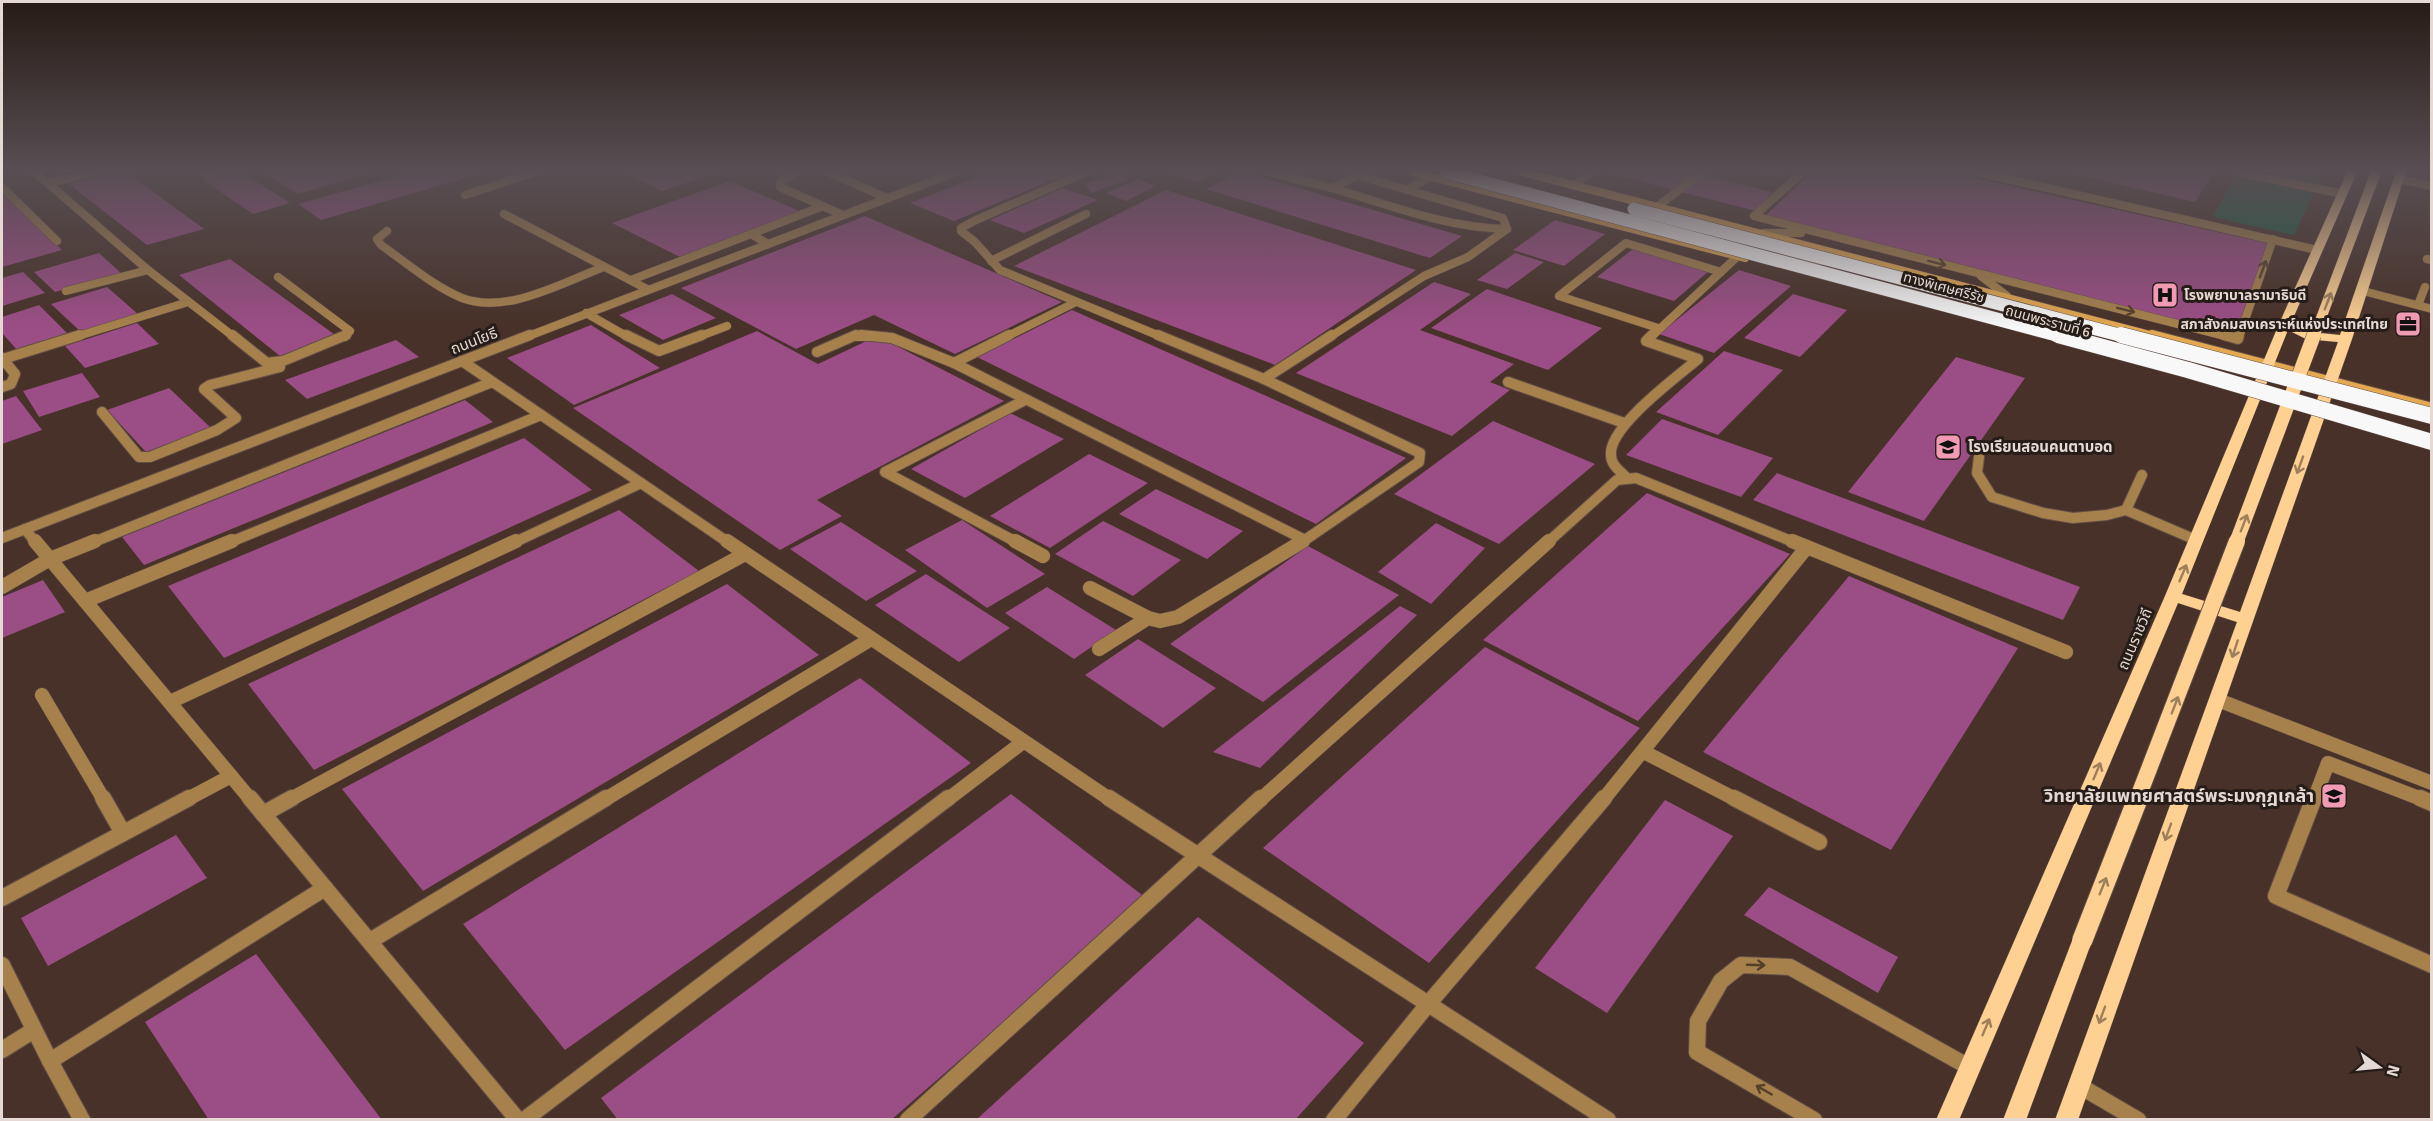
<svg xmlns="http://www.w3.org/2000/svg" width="2433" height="1121" font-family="Signika,'Noto Sans Thai',sans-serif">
<rect width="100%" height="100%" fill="#473128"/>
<!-- green -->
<polygon fill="#195c43" points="2237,172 2323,172 2294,235 2213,217"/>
<!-- building -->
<g fill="#9b4d85">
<polygon points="116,172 126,172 204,229 147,245 69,184"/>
<polygon points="231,172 242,172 290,203 253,214 202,179"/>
<polygon points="268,172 373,172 298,194 264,173"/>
<polygon points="412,172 486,172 321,220 298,204"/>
<polygon points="622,172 719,172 662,191"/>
<polygon points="990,172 1072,172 954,221 910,203"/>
<polygon points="1162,172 1218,172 1198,182"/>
<polygon points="1240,172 1244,172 1462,236 1430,258 1206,189"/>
<polygon points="1614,172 1702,172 1700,174 1776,193 1756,211 1611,174"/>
<polygon points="1758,172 1786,172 1779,178"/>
<polygon points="1812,172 1947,172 2267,243 2237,335 1765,216"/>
<polygon points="2066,172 2214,172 2195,202"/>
<polygon points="1116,173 1131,178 1091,193 1085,184"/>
<polygon points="1137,179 1156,186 1126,201 1106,193"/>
<polygon points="730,181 804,213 684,259 612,223"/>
<polygon points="1063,188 1098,200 1024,233 990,220"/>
<polygon points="1166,190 1416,270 1275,365 1014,266"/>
<polygon points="2,192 62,250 2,267"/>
<polygon points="865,216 1062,302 955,354 874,315 796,349 681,288"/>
<polygon points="1555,220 1605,234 1564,266 1513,250"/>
<polygon points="1633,249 1709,271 1674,301 1597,277"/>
<polygon points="99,253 121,273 55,292 34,272"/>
<polygon points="1515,253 1544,262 1507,289 1477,280"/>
<polygon points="230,259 338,337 280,356 179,275"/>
<polygon points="1739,270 1791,286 1714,353 1659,334"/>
<polygon points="23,272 45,293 2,306 2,278"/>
<polygon points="1434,282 1471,294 1420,330 1514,364 1490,382 1510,390 1452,436 1296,373"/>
<polygon points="107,287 138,314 81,332 51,304"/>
<polygon points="1487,289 1602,328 1548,370 1431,328"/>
<polygon points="672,294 716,318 663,340 619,315"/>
<polygon points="1793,294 1847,310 1800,357 1744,338"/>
<polygon points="39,305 69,335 18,351 2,333 2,317"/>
<polygon points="1072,310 1406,458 1316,524 977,357"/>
<polygon points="137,323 159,344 85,368 65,346"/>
<polygon points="591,325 660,368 574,405 507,358"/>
<polygon points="757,331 818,364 877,336 1004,401 817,500 842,516 780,550 573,408"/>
<polygon points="396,340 419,357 307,399 285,380"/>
<polygon points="1724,351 1783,370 1718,435 1656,412"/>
<polygon points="1956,357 2025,378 1924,521 1848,492"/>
<polygon points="82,373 100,397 39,417 23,391"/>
<polygon points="169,388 211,428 146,452 107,410"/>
<polygon points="16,396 42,430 2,444 2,401"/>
<polygon points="465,400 493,422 144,565 122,537"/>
<polygon points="1010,413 1064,439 965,498 911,469"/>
<polygon points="1662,419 1773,458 1741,497 1626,455"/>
<polygon points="1493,421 1595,464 1499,544 1394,494"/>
<polygon points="524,438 592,490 224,658 168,586"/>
<polygon points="1089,454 1148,483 1050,548 990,516"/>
<polygon points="1777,473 2080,587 2063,620 1753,500"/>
<polygon points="1156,489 1243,531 1207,559 1119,514"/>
<polygon points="1647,493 1790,554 1638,721 1483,640"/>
<polygon points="619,510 699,571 314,770 248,684"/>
<polygon points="962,520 1045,574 987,608 905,550"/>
<polygon points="1103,521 1181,560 1133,596 1055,554"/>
<polygon points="841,522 917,571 866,601 790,549"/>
<polygon points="1436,523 1485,548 1431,604 1378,572"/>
<polygon points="1308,546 1399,595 1263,702 1170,644"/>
<polygon points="926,574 1010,628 959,662 875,605"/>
<polygon points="1849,576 2018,648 1891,850 1703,752"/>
<polygon points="43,580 65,612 2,638 2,597"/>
<polygon points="727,584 819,655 423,891 342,789"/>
<polygon points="1047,587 1116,630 1074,659 1005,613"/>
<polygon points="1400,606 1417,615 1260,768 1213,752"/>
<polygon points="1138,639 1216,688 1163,728 1085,675"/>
<polygon points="1485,647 1640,728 1429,963 1263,848"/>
<polygon points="860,678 971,763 565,1050 463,924"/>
<polygon points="1011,794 1146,898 891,1120 618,1120 601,1098"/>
<polygon points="1665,800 1733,836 1607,1013 1535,968"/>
<polygon points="176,835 207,878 48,966 21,918"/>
<polygon points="1769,887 1898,957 1878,993 1744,915"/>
<polygon points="1198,917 1364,1043 1295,1120 976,1120"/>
<polygon points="256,954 382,1120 209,1120 145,1022"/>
</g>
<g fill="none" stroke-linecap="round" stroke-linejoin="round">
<defs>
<g id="service-far3">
<polyline points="35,172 148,270 234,337"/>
<polyline points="797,172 781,181 780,187 843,215"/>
<polyline points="828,172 887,198"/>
<polyline points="1086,172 976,220 961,228 961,231 975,242 1000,270 1162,337"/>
<polyline points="1268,172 1332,188"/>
<polyline points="1803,172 1754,216 2229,337"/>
<polyline points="1978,172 2317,250"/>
<polyline points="2237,172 2343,194"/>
<polyline points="205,174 214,172"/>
<path d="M1357,175L1503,218L1507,229C1446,228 1390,205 1332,188Z"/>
<polyline points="2399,179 2432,186"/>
<polyline points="49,183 95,172"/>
<polyline points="1574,185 1592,172"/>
<polyline points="2,187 57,241"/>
<polyline points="1407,190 1431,176"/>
<polyline points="465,195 535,172"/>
<polyline points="1658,206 1702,172"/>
<polyline points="504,214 647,289"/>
<path d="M387,231L377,239L381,245C407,263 433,286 462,298C507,315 563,282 604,267"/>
<polyline points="1764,233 1801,233"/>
<polyline points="768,244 751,234 823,206"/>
<polyline points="2427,259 2432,260"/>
<polyline points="991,261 1086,214"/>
<polyline points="1981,276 2007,296"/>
<polyline points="278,277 350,331 345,337"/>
<polyline points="631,280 751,234"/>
<polyline points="66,291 148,270"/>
<polyline points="2363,291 2432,309"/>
<polyline points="2418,305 2425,287"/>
<polyline points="586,313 628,337"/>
<polyline points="1658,328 1559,296 1626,243 1721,272"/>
<polyline points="75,337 188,302"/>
<polyline points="698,337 727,326"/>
<polyline points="853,337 878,337"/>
<polyline points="1006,337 1074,303"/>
<polyline points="1330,337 1424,276 1468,257 1507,229"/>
<polyline points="1651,337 1738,256"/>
<polyline points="2239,337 2273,239"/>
</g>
<g id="service-far2">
<polyline points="232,335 267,363 283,361 346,335"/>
<polyline points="626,335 659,351 702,335"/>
<polyline points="861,335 892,338 954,363 1305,540 1419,462 1420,453 1264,379 1332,335"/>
<polyline points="1158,335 1264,379"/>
<polyline points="2224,335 2238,339 2239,335"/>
<polyline points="817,352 856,335"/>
<polyline points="2,358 15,374 11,384 2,387"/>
<polyline points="3,359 80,335"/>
<polyline points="462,361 729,543"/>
<polyline points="954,363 1009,335"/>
<polyline points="1508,382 1624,423"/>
<polyline points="102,412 139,457 150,457 217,430 236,418 204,389 210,385 280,367"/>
<polyline points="1979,457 1977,473 1992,497 2043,513 2073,518 2107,515 2126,510 2196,540"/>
<path d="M1626,477C1619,470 1611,465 1611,455C1608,427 1677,377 1698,359L1646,341L1652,335"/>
<polyline points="2126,510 2142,475"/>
<polyline points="25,529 36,543"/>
<polyline points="91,543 492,382"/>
<polyline points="228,543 541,415"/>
<polyline points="513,543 641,483"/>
<polyline points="1018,543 885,472 1025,400"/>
<polyline points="1301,543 1305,540"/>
<polyline points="1547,543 1617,480 1636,478 1796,543"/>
</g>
<g id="service-far1">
<polyline points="35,541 251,800"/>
<polyline points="727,541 1111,800"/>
<polyline points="1015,541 1043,556"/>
<polyline points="1792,541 2066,652"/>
<polyline points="2,587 50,559 95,541"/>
<polyline points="1090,588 1148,618 1160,621 1178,617 1303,541"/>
<polyline points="85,601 232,541"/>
<polyline points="1099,649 1148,618"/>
<polyline points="42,695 104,800"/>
<polyline points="2218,700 2432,783"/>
<polyline points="170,702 516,541"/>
<polyline points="1644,752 1737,800"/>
<polyline points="186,800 231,776"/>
<polyline points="289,800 745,554"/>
<polyline points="604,800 871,639"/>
<polyline points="947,800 1023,742"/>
<polyline points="1260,800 1549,541"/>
<polyline points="1603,800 1807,547"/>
<polyline points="2314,800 2328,763 2424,800"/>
</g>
<g id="service">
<polyline points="103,798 123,833"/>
<polyline points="250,798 518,1120"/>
<polyline points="1109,798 1608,1120"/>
<polyline points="1734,798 1819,842"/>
<polyline points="2314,798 2276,896 2432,965"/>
<polyline points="2420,798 2432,803"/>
<polyline points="263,814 292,798"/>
<polyline points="2,898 189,798"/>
<polyline points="370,941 606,798"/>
<polyline points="2,965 50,1061"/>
<polyline points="2,1050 34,1030"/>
<polyline points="2078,1085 2138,1120"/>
<polyline points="82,1120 50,1061 325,888"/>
<polyline points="524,1120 948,798"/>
<polyline points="908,1120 1261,798"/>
<polyline points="1334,1120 1429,1003 1604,798"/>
<polyline points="1814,1120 1697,1052 1698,1021 1721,981 1741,965 1790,967 1969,1067"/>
</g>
<polyline id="tertiary-far1" points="526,337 956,172"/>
<polyline id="tertiary" points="2,538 530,335"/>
<g id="secondary-far1">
<polyline points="1413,172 1745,258"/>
<polyline points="1523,172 2158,337"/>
<polyline points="1780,251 1817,266"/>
</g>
<polyline id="secondary" points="2152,335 2432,408"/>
<g id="primary">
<path d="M2347,172H2357L2291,323L2309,332L2340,335L2396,172H2406L2352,339L2078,1120H2055L2237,622L2178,603L1959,1120H1936L2165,596L2279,324ZM2288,330L2306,339L2338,342L2240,612L2182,594Z"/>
<polygon points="2082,932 2089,935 2092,941 2026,1120 2003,1120 2072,941 2075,935"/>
</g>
</defs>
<!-- service-far3 casing -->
<use href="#service-far3" stroke="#644f47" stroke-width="9"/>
<!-- service-far2 casing -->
<use href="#service-far2" stroke="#644f47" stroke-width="12"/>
<!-- service-far1 casing -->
<use href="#service-far1" stroke="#644f47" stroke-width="15"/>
<!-- service casing -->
<use href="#service" stroke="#644f47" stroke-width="18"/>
<!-- tertiary-far1 casing -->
<use href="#tertiary-far1" stroke="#644f47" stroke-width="9"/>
<!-- tertiary casing -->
<use href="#tertiary" stroke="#644f47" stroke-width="12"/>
<!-- secondary-far1 casing -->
<use href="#secondary-far1" stroke="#644f47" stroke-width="9"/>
<!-- secondary casing -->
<use href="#secondary" stroke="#644f47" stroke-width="12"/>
<!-- primary casing -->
<use href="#primary" stroke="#644f47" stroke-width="1"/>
<!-- service-far3 -->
<use href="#service-far3" stroke="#a6814c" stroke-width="8"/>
<!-- service-far2 -->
<use href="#service-far2" stroke="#a6814c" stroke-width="10"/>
<!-- service-far1 -->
<use href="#service-far1" stroke="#a6814c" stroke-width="14"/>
<!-- service -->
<use href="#service" stroke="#a6814c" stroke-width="16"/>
<!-- tertiary-far1 -->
<use href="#tertiary-far1" stroke="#a6814c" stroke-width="8"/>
<!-- tertiary -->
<use href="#tertiary" stroke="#a6814c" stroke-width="10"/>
<!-- secondary-far1 -->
<use href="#secondary-far1" stroke="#e4a950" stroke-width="8"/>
<!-- secondary -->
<use href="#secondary" stroke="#e4a950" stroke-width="10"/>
<!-- primary -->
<use href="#primary" fill="#fed091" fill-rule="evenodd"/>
<defs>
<polyline id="primary-bridge-far3" points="2314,337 2376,172"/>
<polyline id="primary-bridge-far2" points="2236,543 2314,335"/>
<polyline id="primary-bridge-far1" points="2137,800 2237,541"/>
<polyline id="primary-bridge" points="2082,941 2138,798"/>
<g id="motorway-bridge-far1">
<polyline points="1446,172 2064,337"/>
<polyline points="1634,209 2127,337"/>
</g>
<g id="motorway-bridge">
<polyline points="2058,335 2188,370 2432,442"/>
<polyline points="2121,335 2432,416"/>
</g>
</defs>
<!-- primary-bridge-far3 casing -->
<use href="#primary-bridge-far3" stroke="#644f47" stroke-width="11" stroke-linecap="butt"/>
<!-- primary-bridge-far2 casing -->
<use href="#primary-bridge-far2" stroke="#644f47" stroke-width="15" stroke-linecap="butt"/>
<!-- primary-bridge-far1 casing -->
<use href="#primary-bridge-far1" stroke="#644f47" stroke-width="18" stroke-linecap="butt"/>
<!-- primary-bridge casing -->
<use href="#primary-bridge" stroke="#644f47" stroke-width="22" stroke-linecap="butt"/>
<!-- motorway-bridge-far1 casing -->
<use href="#motorway-bridge-far1" stroke="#644f47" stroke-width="14" stroke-linecap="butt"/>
<!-- motorway-bridge casing -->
<use href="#motorway-bridge" stroke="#644f47" stroke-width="17" stroke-linecap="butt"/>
<!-- primary-bridge-far3 -->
<use href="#primary-bridge-far3" stroke="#fed091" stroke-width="10"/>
<!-- primary-bridge-far2 -->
<use href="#primary-bridge-far2" stroke="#fed091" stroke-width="14"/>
<!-- primary-bridge-far1 -->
<use href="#primary-bridge-far1" stroke="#fed091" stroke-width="16"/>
<!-- primary-bridge -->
<use href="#primary-bridge" stroke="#fed091" stroke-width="20"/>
<!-- motorway-bridge-far1 -->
<use href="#motorway-bridge-far1" stroke="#f8f8f8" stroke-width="13"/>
<!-- motorway-bridge -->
<use href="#motorway-bridge" stroke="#f8f8f8" stroke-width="16"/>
</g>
<!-- one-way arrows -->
<defs><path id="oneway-shaft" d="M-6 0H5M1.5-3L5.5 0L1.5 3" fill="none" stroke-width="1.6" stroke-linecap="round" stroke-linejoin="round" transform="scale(1.5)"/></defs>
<g stroke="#533f2a">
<use href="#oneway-shaft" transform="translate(1937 263) rotate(14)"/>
<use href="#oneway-shaft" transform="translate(2263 269) rotate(-70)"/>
<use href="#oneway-shaft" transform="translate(2126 310) rotate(14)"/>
<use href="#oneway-shaft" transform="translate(1756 965) rotate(2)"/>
<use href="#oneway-shaft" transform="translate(1764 1090) rotate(-150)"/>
</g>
<g stroke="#9d7f5b">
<use href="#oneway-shaft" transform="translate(2328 301) rotate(-69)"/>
<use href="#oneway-shaft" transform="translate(2300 465) rotate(110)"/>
<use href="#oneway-shaft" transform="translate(2244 523) rotate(-69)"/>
<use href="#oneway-shaft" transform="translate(2183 573) rotate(-67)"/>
<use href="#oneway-shaft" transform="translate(2235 649) rotate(108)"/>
<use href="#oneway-shaft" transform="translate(2175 705) rotate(-69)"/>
<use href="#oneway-shaft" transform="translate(2097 771) rotate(-67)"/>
<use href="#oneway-shaft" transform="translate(2168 832) rotate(110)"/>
<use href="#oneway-shaft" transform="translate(2103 886) rotate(-68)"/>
<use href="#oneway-shaft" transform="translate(2102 1015) rotate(110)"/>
<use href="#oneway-shaft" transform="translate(1986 1027) rotate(-67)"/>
</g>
<!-- sky -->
<linearGradient id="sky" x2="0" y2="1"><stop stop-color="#271b16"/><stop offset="0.52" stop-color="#584e53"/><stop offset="1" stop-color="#584e53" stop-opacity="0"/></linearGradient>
<rect width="2433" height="328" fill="url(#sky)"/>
<!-- icons -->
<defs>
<symbol id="hospital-square" viewBox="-11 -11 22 22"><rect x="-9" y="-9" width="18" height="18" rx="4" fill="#f19ab3" stroke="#261c18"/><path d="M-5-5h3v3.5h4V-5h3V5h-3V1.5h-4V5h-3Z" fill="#111"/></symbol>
<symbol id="office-square" viewBox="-11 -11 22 22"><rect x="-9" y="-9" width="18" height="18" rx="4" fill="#f19ab3" stroke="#261c18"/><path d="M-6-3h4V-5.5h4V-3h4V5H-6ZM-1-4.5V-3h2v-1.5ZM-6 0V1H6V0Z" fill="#111"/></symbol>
<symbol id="school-square" viewBox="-11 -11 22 22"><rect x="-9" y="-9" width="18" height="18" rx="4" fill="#f19ab3" stroke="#261c18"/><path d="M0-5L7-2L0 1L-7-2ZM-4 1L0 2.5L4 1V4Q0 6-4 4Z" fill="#111"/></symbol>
<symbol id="university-square" viewBox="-11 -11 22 22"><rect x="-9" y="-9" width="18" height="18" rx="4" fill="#f19ab3" stroke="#261c18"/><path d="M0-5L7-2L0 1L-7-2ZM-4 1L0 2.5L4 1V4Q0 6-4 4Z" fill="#111"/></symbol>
</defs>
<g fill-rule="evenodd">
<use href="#hospital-square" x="2150" y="280" width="30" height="30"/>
<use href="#office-square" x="2393" y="309" width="30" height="30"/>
<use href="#school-square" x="1933" y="432" width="30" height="30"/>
<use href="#university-square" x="2319" y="781" width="30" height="30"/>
</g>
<g text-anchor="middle" stroke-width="6" stroke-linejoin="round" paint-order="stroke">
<!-- far-street labels -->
<g font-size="14" fill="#e6d8d2" stroke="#261c18">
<text transform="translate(1944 287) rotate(15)" y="5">ทางพิเศษศรีรัช</text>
<text transform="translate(2048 321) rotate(15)" y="5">ถนนพระรามที่ 6</text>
</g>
<!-- far-poi labels -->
<g font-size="14" font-weight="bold" fill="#e6d8d2" stroke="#261c18" text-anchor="start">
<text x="2184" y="300">โรงพยาบาลรามาธิบดี</text>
<text x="2388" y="329" text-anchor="end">สภาสังคมสงเคราะห์แห่งประเทศไทย</text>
</g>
<!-- street labels -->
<g font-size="15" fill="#e6d8d2" stroke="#261c18">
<text transform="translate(474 341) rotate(-21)" y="5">ถนนโยธี</text>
<text transform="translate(2135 639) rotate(-67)" y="5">ถนนราชวิถี</text>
</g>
<!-- poi labels -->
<g font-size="15" font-weight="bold" fill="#e6d8d2" stroke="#261c18" text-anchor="start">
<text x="1968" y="452">โรงเรียนสอนคนตาบอด</text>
</g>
<!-- near-poi labels -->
<g font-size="18" font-weight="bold" fill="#e6d8d2" stroke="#261c18" text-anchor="end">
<text x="2314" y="802">วิทยาลัยแพทยศาสตร์พระมงกุฎเกล้า</text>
</g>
</g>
<!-- border -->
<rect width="2433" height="1121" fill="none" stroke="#e6d8d2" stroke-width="6"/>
<!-- north arrow -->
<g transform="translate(2379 1067) rotate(105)" stroke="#261c18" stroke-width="4.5" paint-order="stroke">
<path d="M0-4.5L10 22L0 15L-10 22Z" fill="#e6d8d2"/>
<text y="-9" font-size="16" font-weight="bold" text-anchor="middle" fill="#e6d8d2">N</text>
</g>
</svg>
